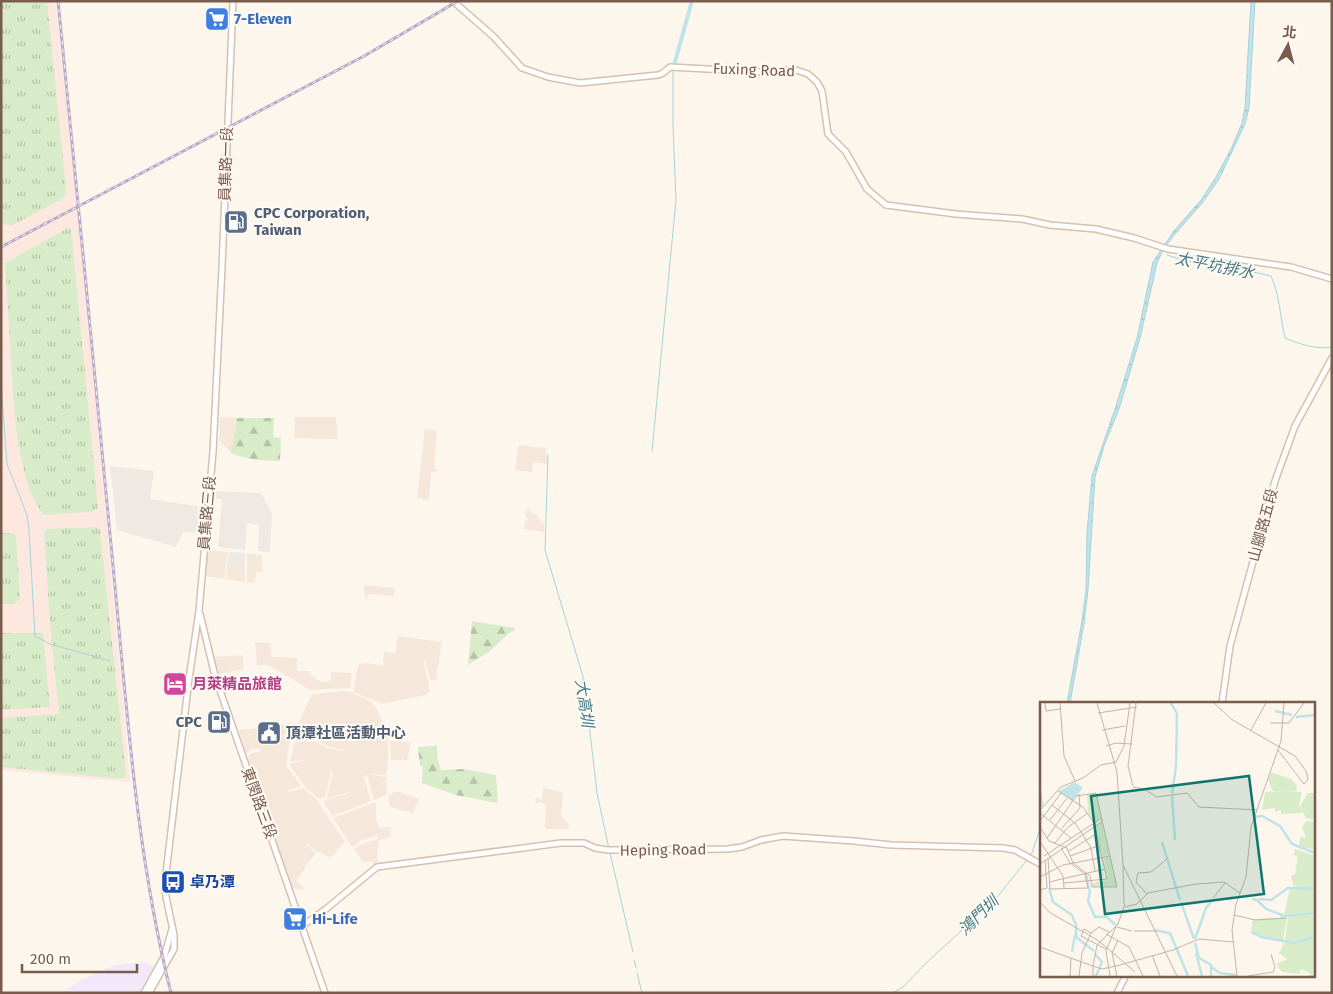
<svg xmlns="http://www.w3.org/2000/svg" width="1333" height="994" font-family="'Fira Sans','Noto Sans TC',sans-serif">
<defs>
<pattern id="grass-tufts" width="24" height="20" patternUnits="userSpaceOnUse" patternTransform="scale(1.25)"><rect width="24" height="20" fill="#d8ecc9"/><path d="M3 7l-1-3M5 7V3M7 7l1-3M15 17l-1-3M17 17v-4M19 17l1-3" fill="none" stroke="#b4c2a5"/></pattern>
<pattern id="forest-firs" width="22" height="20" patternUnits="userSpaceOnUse" patternTransform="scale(1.25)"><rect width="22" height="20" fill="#d8ecc9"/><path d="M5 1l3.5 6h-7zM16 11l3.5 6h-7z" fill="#b4c2a5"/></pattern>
<pattern id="water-ripples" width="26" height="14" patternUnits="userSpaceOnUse" patternTransform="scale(1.25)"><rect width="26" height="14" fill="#bfe3e8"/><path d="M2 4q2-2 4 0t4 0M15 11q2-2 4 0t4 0" fill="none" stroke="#a0bbbe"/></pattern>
</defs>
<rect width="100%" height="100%" fill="#fdf6ec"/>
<!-- residential -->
<g fill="#f5e8da">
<polygon points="220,417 237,418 231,453 219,440"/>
<polygon points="295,417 336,417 338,439 294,438"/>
<polygon points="425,429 437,431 434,468 437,469 437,471 431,473 429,500 417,498"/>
<polygon points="519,445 546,448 547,464 533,462 532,472 515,470"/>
<polygon points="529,508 533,515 536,513 542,523 544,523 544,532 524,529 525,522 528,520 525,514 525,511"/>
<polygon points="208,550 228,552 224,578 226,578 227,567 245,569 245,582 205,576"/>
<polygon points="247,553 262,555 262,572 256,572 255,583 247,582"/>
<polygon points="364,585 395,588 394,596 368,594 367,598 365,598"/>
<polygon points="398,636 442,642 436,680 430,680 425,660 423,660 430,690 429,692 425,695 382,704 354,692 356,673 359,664 366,663 384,666 385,663 383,663 384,652 395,653"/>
<polygon points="255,642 270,643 272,657 297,658 297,671 309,671 309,673 320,682 331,681 331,672 352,673 350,688 310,690 272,667 266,665 257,666"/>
<polygon points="243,655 243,669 219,674 218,673 213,657"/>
<polygon points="341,691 351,692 370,701 377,709 388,739 388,762 386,775 367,774 386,777 387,794 374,800 367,775 365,775 364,778 371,801 332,816 323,801 350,793 350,792 327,798 333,773 331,772 325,797 320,799 307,789 290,766 290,764 310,759 290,762 295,742 317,742 329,749 345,751 350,742 354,740 355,724 353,730 352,739 345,750 330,747 316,740 304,741 304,739 304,741 295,741 295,731 311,696 314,694"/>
<polygon points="293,723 286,765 301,786 289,790 289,792 303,788 317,800 345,842 330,858 310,847 305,841 307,846 316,853 305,866 306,867 296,880 303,887 303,890 290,887 248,756 254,752 260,752 260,749 251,750 246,753 239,730 273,727 273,725"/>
<polygon points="390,741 411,742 407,760 391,760"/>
<polygon points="543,788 563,792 561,816 570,826 566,829 547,829 545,827 546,805 541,802 535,803 535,797 542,800"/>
<polygon points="396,791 419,799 413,813 390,807 388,797"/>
<polygon points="376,802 376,821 378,822 379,828 391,827 390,837 378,841 377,865 374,866 372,861 364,863 354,849 361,844 378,839 377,836 362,840 352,847 333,818"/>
</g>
<!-- commercial -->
<polygon fill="#fde8e0" points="1,1 55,1 78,213 130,782 1,770"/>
<!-- industrial -->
<g fill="#efe9e4">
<polygon points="110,466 154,471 150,499 203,507 200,533 183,532 176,547 117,530"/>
<polygon points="214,491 261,493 272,513 270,552 258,551 259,525 247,523 245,550 218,547 222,499 213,498"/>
<polygon points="229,552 245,553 245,569 227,567"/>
</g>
<!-- education -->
<polygon fill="#f3e8fa" points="145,962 154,966 140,993 61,993 81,980 115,965"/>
<!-- grass -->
<g fill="url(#grass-tufts)">
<polygon points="1,1 47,1 66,189 65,195 62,199 11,226 1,223"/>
<path d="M68,228H71L98,508L91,512L44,515C16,482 14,402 11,359C9,327 7,295 5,263Z"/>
<polygon points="97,527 100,530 126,775 122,779 1,767 1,718 59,714 50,625 44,532 47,529"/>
<polygon points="1,533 13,533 16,536 20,599 14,604 1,604"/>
<polygon points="1,633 43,633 50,707 1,710"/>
</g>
<!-- forest -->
<g fill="url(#forest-firs)">
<path d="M237,418H274L273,437L281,438L280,461C263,460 246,460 231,453Z"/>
<polygon points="472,621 515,628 515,630 508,634 490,651 468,665"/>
<polygon points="437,746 437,756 441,770 464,769 496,775 498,799 497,803 456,795 422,783 423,766 420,766 418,747"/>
</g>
<!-- water -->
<polygon fill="url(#water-ripples)" stroke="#a5d3da" points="1251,1 1255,1 1249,108 1245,124 1219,179 1203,202 1175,234 1163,250 1157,263 1140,338 1119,409 1104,446 1095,477 1088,590 1084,623 1070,703 1067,703 1082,621 1086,590 1087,533 1092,476 1116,406 1137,338 1153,262 1173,232 1201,200 1216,177 1232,147 1242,123 1245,108"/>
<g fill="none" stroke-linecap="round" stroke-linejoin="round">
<!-- stream -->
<g stroke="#a5d3da" stroke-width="1">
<path d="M1167,255C1200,267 1237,267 1271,276C1280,295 1280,318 1285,338C1300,344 1316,350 1332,347"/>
<polyline points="1,383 7,464 27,515 29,530 35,636 50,644 110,661"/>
<polyline points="652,451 676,200 673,126 673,69"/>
<polyline points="548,455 545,550 584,680 597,793 609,849"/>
<polyline points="610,853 633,952"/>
<polyline points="1029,856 1032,853 1042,822"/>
<polyline points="634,960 636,968"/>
<polyline points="637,973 642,993"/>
<polyline points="893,993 903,987 926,963 993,902 1027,860"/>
</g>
<!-- canal -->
<polyline stroke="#bfe3e8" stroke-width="4" points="673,69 692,1"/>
<defs>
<g id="secondary">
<polyline points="453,1 494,37 522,68 548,77 580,83 658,75 663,73 670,67 763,72 796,70 808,74 817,82 822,91 828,134 846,152 867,189 886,205 956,214 1022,219 1050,225 1096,229 1134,238 1168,249 1291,267 1332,279"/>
<polyline points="200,614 215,676 325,993"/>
<polyline points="1222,703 1230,646 1275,481 1295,426 1332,358"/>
<polyline points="302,926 326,909 377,867 561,843 584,843 595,848 608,850 728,849 742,847 761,840 783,836 854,841 891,845 1003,848 1015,850 1042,865"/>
<polyline points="144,993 164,957 172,929"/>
<polyline points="149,993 174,949 174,935 166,897 165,882 189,679 199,611 213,452 222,267 233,1"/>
<polyline points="1117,993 1126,975"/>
</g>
</defs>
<!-- secondary casing -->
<use href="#secondary" stroke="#d6c0b0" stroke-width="8"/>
<!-- secondary -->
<use href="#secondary" stroke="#fff" stroke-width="5"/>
<defs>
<g id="rail">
<path d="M58,1C77,189 95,378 113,566C127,709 136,853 171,993"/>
<polyline points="1,247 366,55 458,1"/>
</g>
</defs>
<!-- rail casing -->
<use href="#rail" stroke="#b9a8c9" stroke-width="3"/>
<!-- rail -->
<use href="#rail" stroke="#fffaf3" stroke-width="1" stroke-dasharray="4" stroke-linecap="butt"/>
</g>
<!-- icons -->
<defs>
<symbol id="supermarket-square" viewBox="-11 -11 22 22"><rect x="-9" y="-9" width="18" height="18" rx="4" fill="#3f7fe0" stroke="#fffaf3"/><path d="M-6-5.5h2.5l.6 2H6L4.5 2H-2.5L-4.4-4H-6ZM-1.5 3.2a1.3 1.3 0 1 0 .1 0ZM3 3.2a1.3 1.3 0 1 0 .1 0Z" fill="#fff"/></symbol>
<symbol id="fuel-square" viewBox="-11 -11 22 22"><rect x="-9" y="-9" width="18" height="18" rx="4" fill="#5c6f8a" stroke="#fffaf3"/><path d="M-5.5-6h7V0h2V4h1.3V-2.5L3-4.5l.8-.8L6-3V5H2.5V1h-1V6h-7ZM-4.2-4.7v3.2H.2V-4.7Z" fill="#fff"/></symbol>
<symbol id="hotel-square" viewBox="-11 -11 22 22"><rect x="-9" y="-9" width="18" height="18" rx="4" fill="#d1479c" stroke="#fffaf3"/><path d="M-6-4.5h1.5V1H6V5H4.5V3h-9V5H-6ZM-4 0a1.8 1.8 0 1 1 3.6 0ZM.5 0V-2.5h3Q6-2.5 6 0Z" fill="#fff"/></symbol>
<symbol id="civic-square" viewBox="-11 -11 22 22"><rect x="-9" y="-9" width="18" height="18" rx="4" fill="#5c6f8a" stroke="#fffaf3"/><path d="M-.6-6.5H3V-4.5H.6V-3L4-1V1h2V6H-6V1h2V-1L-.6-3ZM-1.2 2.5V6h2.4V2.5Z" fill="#fff"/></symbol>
<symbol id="bus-square" viewBox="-11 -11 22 22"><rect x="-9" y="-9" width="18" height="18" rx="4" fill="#1a4fb4" stroke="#fffaf3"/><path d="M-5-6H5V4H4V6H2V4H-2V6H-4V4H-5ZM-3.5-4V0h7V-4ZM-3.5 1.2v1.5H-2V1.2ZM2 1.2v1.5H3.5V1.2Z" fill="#fff"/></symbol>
</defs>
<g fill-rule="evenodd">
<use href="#supermarket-square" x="203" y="5" width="28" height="28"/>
<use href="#fuel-square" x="222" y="208" width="28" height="28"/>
<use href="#hotel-square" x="161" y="670" width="28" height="28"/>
<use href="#fuel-square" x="205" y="708" width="28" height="28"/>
<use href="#civic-square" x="255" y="719" width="28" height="28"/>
<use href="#bus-square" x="159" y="868" width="28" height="28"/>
<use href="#supermarket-square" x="281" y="905" width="28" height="28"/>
</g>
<g text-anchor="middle" stroke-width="4" stroke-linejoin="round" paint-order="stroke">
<!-- shop labels -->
<g font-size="15" font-weight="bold" fill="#366cbe" stroke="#fffaf3" text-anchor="start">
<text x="234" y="24">7-Eleven</text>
<text x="312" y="924">Hi-Life</text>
</g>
<!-- street labels -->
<g font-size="15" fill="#7a5c4d" stroke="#fffaf3">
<text transform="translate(754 70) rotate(2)" y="5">Fuxing Road</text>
<text transform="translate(226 164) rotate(-88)" y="5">員集路一段</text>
<text transform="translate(207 513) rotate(-85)" y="5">員集路三段</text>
<text transform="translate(1263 525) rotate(-75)" y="5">山腳路五段</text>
<text transform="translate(259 803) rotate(70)" y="5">東閔路三段</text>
<text transform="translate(663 850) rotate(-1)" y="5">Heping Road</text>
</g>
<!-- service labels -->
<g font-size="15" font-weight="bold" fill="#4e5e75" stroke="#fffaf3" text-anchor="start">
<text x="254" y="218">CPC Corporation,<tspan x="254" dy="17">Taiwan</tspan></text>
<text x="202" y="727" text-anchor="end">CPC</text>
<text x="286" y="738">頂潭社區活動中心</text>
</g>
<!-- hotel labels -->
<g font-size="15" font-weight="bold" fill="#b23c85" stroke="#fffaf3" text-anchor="start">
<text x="192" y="689">月萊精品旅館</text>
</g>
<!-- transit labels -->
<g font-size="15" font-weight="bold" fill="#164399" stroke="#fffaf3" text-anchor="start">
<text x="190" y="887">卓乃潭</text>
</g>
<!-- water labels -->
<g font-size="16" font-style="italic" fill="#437c86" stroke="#fffaf3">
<text transform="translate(1215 265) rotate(11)" y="6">太平坑排水</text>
<text transform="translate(585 703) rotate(82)" y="6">大高圳</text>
<text transform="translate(978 915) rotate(-44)" y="6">鴻門圳</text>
</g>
</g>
<!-- overview -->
<g transform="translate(1040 702)">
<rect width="275" height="275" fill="#fdf6ec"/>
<path d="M56,91L61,116L55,120L48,111L47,92ZM62,120L70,153L63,154L55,125ZM70,155L77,184L53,185L52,181L68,178L64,156Z" fill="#d8ecc9"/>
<path d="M268,91H275V118L266,116L260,104ZM266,119L275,120V148L259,144L260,135L266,136L262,125ZM255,147L275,154V274H268L271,272L261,267L259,272L242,270L236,262L247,257L239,251L244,241H248L245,238L248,216L244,213L250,187L254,185L251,174L255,172L258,155L254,153Z" fill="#d8ecc9"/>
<path d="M245,89L262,90L259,103L263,111L241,112V108L235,110V106L222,108L225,90ZM241,213L247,216L243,238L219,234L211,228L213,217L240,216Z" fill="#d8ecc9"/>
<path d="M231,70L251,77L257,83L256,89H233L228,78Z" fill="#d8ecc9"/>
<path d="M35,80L43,86L32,99L19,89Z" fill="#bfe3e8"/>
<path fill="none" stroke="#bfe3e8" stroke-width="2.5" d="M131,1L137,12L136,64L132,92M235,9L252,13M256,15L275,13M0,89L2,104M132,94L135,138M215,115L222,114L240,124L252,142L275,151M55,133L59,151M122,140L140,198M46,172L50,191L48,199L55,215H67L75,223M9,186L13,200L32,213L36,223V235L54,249M212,197L217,198L226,207L245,214L275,211M219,197L231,198L248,186L275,187M141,200L154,237M114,228L130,231L148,274M211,230L221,235L254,241L275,235M155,237L166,206L173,198M155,241L159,256L171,263V274M32,250L35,233M156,251L162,274M55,252L62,260L56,274M171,265L180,271L196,273"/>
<path fill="none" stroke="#c5b3a7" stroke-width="1" d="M5,1L6,9L20,7M20,1L24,54L35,79M57,1L77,70L83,163L137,274M174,1L191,17L255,54L266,69L268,77L264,82L238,48M58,11L97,5M230,21H249L264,1M62,28L85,24M211,28L226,1M66,44L76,41L92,42M76,60L84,44L90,1M93,84L88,64L96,1M93,85L104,87L117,95L147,91L159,105L217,108M18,89L43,105L54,121L67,177L24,181M12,103L35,121L41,130L51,146L55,169M0,108L21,85L43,76L61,63L76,60M0,111L31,136M10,118L27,96M0,119L21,91M0,125L9,139L27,146L33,161L50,174L52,185H77L56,91L36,94L7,136M22,126L40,106L39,92M1,141L23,174L24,186M15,141L27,126L48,111M29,149L56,132M4,154L62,116M30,154L58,144M8,157L10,187L48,186L45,172L30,161L21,146M0,162L63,119M83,164L84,202M0,175L23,163L70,154M9,180L65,167M0,188L7,186L5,158M107,192L96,180L98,171L111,170L127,157M173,196L185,181M0,200L9,210L59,239L95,270M85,202L78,222L57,243L53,264L62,267L80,263L133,248L159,237L193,240M85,205L97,202L108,191L156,182L184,180L200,191M194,213L215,218L247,216M77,225L92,229M94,229H115M51,231L44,227L41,234L66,247M66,232L89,245L103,274M0,245L53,264V274M112,253L120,274M30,274L31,256M39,274L42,251L51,231L59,225L69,230M70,274L66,249L77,222M77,274L72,251L78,238M197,274L192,228L196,202L206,175L211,125L241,39L244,1M208,274L233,270L235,265L231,252"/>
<path fill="#0f766e" fill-opacity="0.15" stroke="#0f766e" stroke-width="2.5" d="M209,74L224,192L65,212L51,94Z"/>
<rect width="275" height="275" fill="none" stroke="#7a5c4d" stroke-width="2.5"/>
</g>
<!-- border -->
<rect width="1333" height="994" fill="none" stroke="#7a5c4d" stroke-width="5"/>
<!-- north arrow -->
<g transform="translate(1288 45) rotate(7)" stroke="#fffaf3" stroke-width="4" paint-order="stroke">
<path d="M0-4L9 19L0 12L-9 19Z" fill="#7a5c4d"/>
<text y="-8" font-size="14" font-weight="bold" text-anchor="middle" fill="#7a5c4d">北</text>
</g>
<!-- scale -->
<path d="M22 964v8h115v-8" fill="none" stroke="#7a5c4d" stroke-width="2.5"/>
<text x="30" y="964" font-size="15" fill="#7a5c4d" stroke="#fffaf3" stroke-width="4" paint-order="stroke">200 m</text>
</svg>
